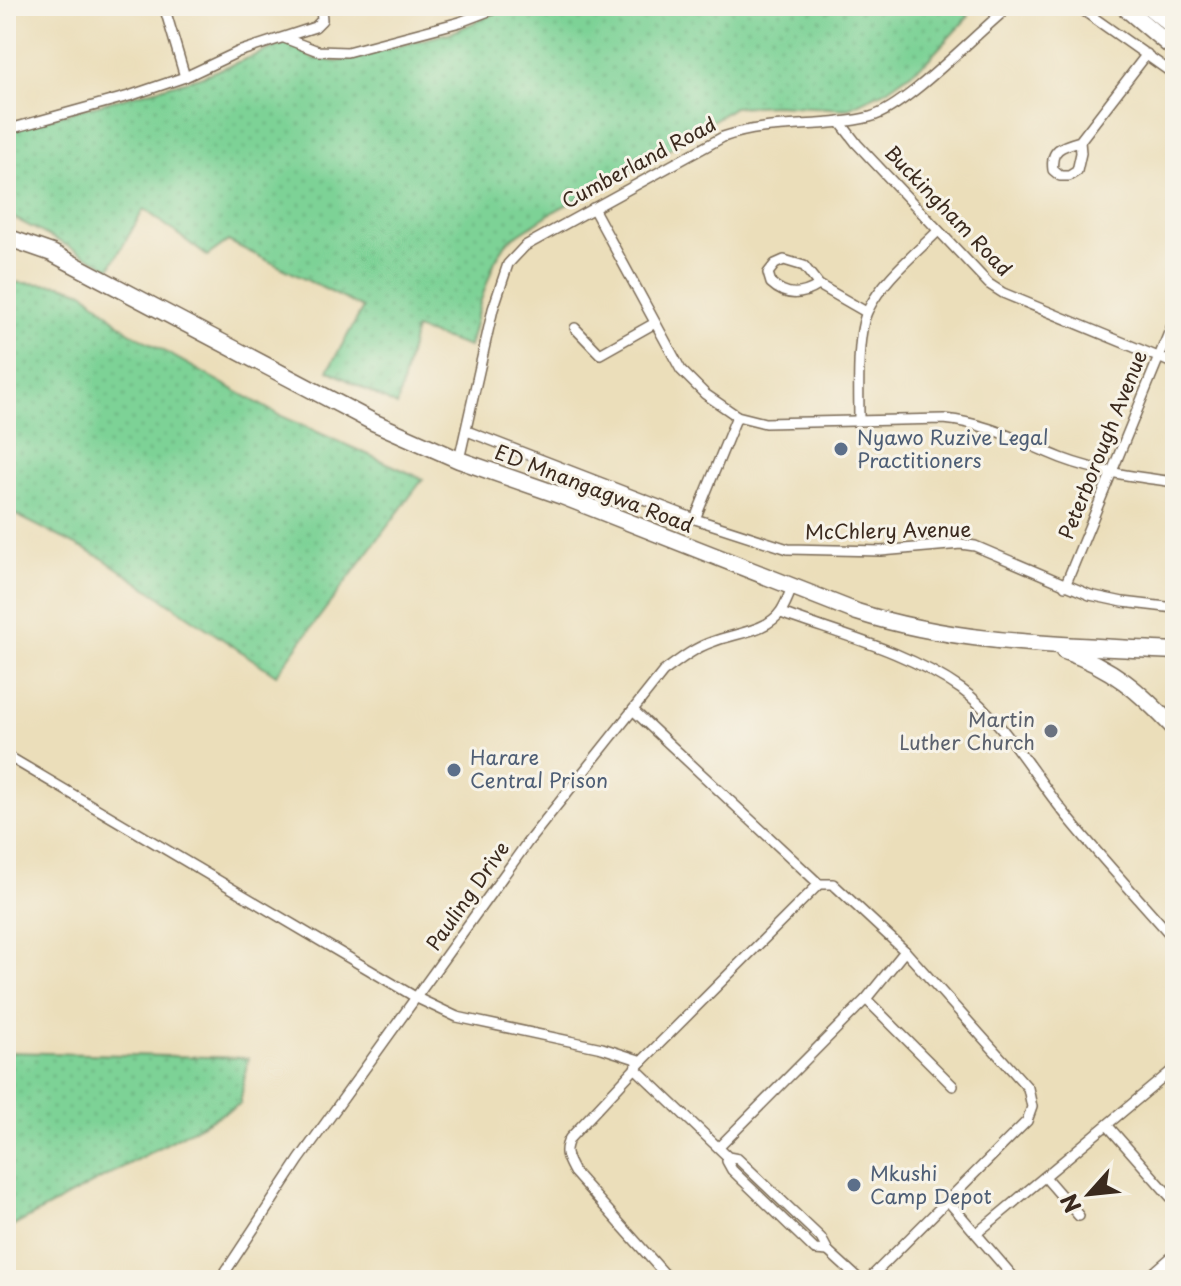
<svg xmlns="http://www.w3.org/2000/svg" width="1181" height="1286" font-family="'Playpen Sans',sans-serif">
<defs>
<pattern id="grass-dots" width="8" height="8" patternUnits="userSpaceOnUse" patternTransform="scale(2)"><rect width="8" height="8" fill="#7dd296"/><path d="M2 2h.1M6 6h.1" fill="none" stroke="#6db481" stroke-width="1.8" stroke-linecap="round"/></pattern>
</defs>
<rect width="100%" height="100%" fill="#f7f3e8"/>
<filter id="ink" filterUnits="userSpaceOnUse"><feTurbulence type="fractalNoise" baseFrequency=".0125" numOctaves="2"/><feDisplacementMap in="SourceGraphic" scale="16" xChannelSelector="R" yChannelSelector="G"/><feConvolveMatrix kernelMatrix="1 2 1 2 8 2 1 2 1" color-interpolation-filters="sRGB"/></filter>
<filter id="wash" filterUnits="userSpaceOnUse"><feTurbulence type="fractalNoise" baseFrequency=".006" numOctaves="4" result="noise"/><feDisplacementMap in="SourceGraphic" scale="32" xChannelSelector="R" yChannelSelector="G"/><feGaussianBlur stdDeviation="1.8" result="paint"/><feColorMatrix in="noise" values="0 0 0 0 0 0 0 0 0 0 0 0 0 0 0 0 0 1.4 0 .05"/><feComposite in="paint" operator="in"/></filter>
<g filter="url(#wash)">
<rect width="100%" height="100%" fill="#ebdeba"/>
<!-- grass -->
<g fill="url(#grass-dots)" stroke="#5c7e5a" stroke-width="2">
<polygon points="511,6 956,6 969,16 926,62 885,91 846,109 775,105 734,107 668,150 551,213 508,241 495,261 480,303 469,347 415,329 397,406 328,370 363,308 228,241 207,256 144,209 110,268 6,214 6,130 200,77 289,42 312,58 337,62 453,32"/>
<polygon points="6,282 61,285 84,292 128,331 279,415 423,479 276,675 102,558 6,510"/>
<polygon points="6,1052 248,1058 240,1104 6,1230"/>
</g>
</g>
<g filter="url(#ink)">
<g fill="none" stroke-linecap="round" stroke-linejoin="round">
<defs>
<g id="street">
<polyline points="164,6 185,77"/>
<polyline points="1077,6 1175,75"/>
<polyline points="284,38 318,51 347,52 460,22 502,6"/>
<polyline points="840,122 857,144 989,284 1003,293 1175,364"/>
<polyline points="6,130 129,96 185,77 238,52 315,27 322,20 321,6"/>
<path d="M1080,141C1062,146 1050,149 1053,170L1060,176H1069L1077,171L1081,153L1080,141L1147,54"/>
<path d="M593,208L681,370L705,394L737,416L765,423L944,419C991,424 1018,441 1061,458C1098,472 1136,477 1175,482"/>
<path d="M819,285C802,296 786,297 771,283L768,273L775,264L784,260L804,266L819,285L866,312"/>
<polyline points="575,328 600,354 655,323"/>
<path d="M859,420C859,393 856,333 868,310C883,279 914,255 938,231"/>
<polyline points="467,431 695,519 788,549 881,551 961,544 975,546 1090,595 1123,602 1175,608"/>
<path d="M459,460L493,309L508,264L525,246L723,137C771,120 821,129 870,117C906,108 976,33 1010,6"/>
<polyline points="695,519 737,416"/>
<polyline points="1065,586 1175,318"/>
<path d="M781,613C841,635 907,651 961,689C1002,718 1034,776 1066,815C1101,858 1139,899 1175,940"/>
<polyline points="633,710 819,884 833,884 905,951 1028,1088 1032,1107 1027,1121 868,1280"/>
<polyline points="6,755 417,998 457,1017 602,1048 642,1061"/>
<polyline points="866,999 953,1086"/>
<polyline points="635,1068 728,1157 738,1159 821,1238 828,1251 860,1280"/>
<polyline points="1108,1126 1175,1202"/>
<polyline points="719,1147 866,999 905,951"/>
<polyline points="728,1157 727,1161 732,1170 815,1250 828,1251"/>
<polyline points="1045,1177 1079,1216"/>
<polyline points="948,1201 1016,1280"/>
<polyline points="977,1233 1175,1068"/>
<path d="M220,1280L299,1160L527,843L663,672C678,661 694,648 712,642C734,633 767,632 781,611C786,604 789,595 792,587"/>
<path d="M670,1280L574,1172C567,1159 562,1152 570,1138L642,1061L819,884"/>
<polyline points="1145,1280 1175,1254"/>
</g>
<g id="highway">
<polyline points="1123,6 1175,50"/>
<polyline points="1148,6 1175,28"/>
<path d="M6,237L52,253L373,422L459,460L562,496L857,612C959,645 1069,645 1175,651"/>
<path d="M1064,651C1113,667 1140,692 1175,729"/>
</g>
</defs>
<!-- street casing -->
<use href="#street" stroke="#796955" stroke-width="12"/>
<!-- highway casing -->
<use href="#highway" stroke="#796955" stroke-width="19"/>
<!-- street -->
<use href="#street" stroke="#fff" stroke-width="9"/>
<!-- highway -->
<use href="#highway" stroke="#fff" stroke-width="16"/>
</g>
</g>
<!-- markers -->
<g fill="#5c6f8a" stroke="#f7f3e8" stroke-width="3">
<circle cx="841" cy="449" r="8"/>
<circle cx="454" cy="770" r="8"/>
<circle cx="854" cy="1185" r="8"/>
</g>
<circle fill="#6b7280" stroke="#f7f3e8" stroke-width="3" cx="1051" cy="731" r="8"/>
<g text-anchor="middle" stroke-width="6" stroke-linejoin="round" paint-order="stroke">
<!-- street labels -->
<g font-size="20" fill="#3b2a1e" stroke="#f7f3e8">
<text transform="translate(639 163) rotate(-28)" y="7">Cumberland Road</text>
<text transform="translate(948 211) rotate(46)" y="7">Buckingham Road</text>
<text transform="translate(1103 445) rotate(-68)" y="7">Peterborough Avenue</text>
<text transform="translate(594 489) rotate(21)" y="7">ED Mnangagwa Road</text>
<text transform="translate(888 531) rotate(-1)" y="7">McChlery Avenue</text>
<text transform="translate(468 896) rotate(-55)" y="7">Pauling Drive</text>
</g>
<!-- service labels -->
<g font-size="20" fill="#4e5e75" stroke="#f7f3e8" text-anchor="start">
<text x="857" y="445">Nyawo Ruzive Legal<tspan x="857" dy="23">Practitioners</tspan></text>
<text x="470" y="765">Harare<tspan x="470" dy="23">Central Prison</tspan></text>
<text x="870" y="1181">Mkushi<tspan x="870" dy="23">Camp Depot</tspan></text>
</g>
<!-- worship labels -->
<g font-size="20" fill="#5b616d" stroke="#f7f3e8" text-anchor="end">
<text x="1035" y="727">Martin<tspan x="1035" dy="23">Luther Church</tspan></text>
</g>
</g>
<!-- margin -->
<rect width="1181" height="1286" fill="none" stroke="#f7f3e8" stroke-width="32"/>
<!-- north arrow -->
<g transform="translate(1089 1194) rotate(243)" stroke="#f7f3e8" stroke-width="6" paint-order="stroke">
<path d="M0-6L14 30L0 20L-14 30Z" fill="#3b2a1e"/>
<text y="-12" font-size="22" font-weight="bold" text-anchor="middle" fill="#3b2a1e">N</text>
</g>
</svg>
